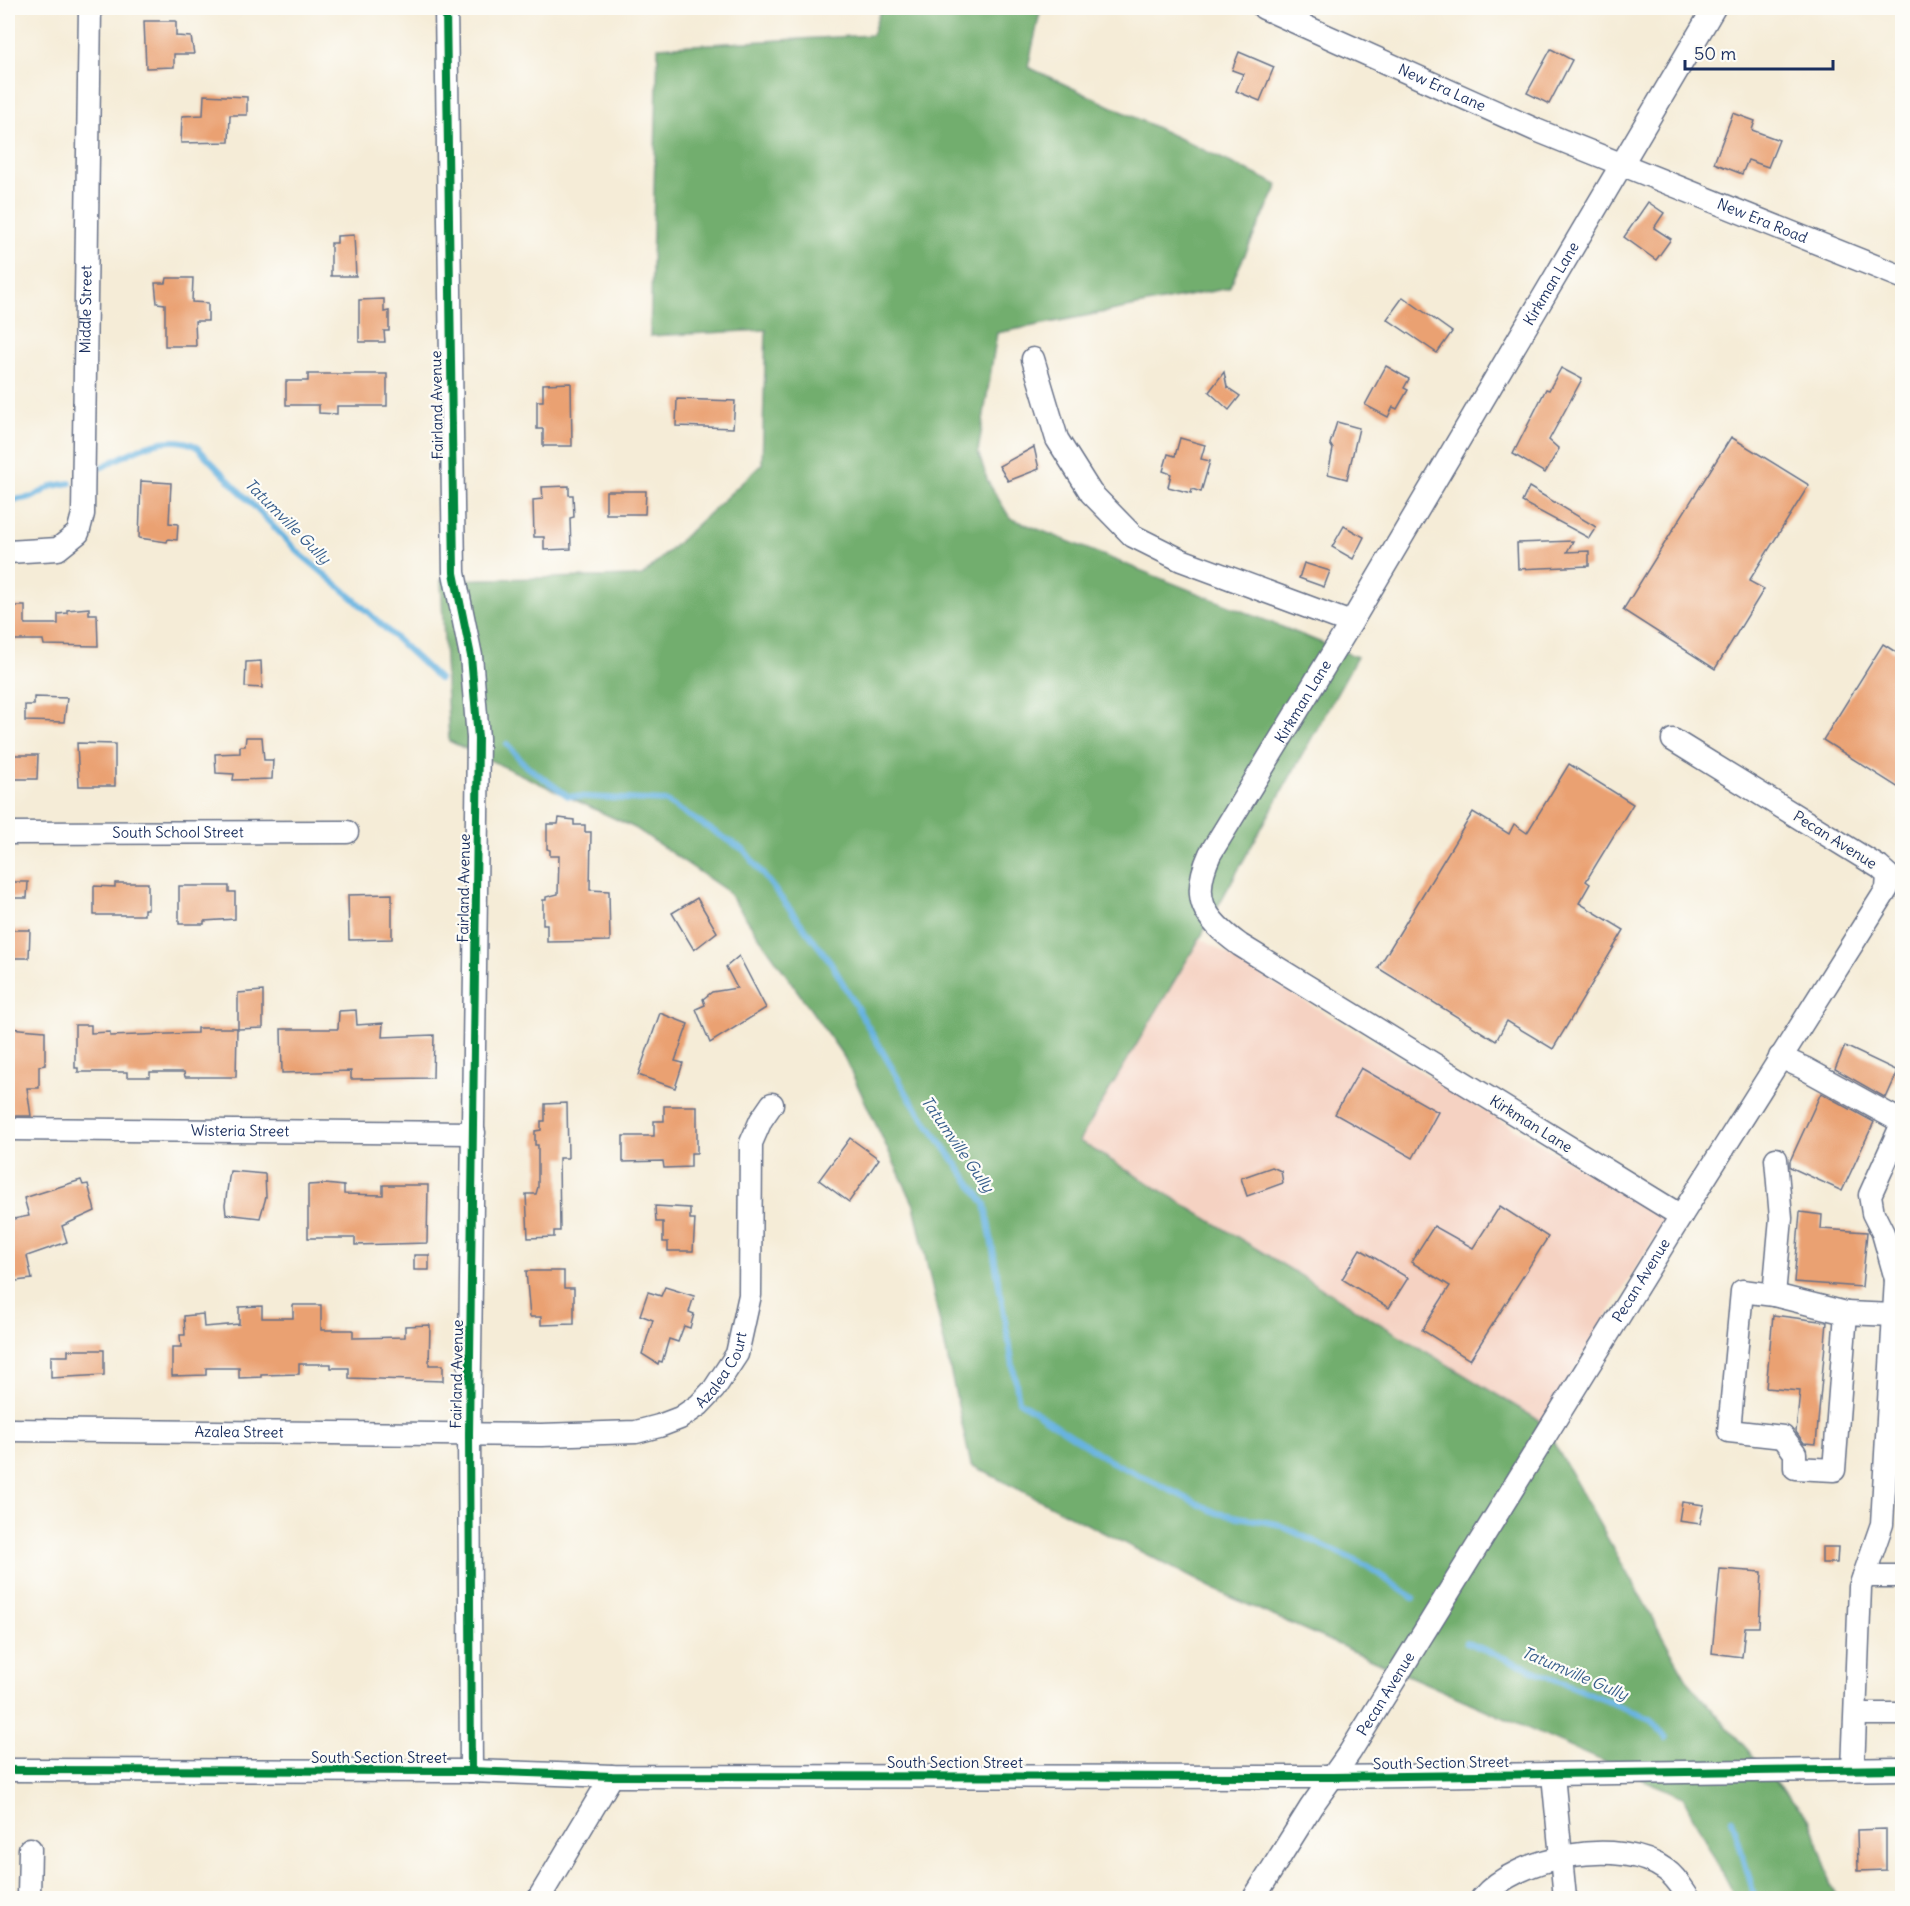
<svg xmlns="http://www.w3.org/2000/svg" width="1910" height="1906" font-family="Delius,sans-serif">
<rect width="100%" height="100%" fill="#fdfcf7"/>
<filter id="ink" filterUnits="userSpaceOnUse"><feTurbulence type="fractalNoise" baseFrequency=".0167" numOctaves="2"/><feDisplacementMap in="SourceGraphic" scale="12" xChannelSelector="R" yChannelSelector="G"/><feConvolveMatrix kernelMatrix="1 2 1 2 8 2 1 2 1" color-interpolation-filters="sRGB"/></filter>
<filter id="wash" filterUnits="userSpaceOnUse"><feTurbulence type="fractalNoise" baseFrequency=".008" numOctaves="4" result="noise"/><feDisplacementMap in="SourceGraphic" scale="24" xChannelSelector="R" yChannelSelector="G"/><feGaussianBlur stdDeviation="1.35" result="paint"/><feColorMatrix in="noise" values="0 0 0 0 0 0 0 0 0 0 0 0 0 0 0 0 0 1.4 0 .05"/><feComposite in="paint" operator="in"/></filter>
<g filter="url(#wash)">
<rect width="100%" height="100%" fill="#f5ecd7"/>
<!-- built -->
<polygon fill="#f5d2c2" points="1200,938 1665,1220 1542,1422 1079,1141"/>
<!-- forest -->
<polygon fill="#72ae6e" stroke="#466e66" stroke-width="1.5" points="881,8 1041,8 1028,67 1278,185 1229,288 997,333 978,452 988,482 1010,518 1357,657 1200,938 1079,1141 1542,1422 1690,1685 1811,1821 1836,1898 1735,1898 1683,1797 1226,1595 971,1465 914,1205 844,1057 727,891 635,828 449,741 441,580 642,576 762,464 766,330 650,336 658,47 872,35"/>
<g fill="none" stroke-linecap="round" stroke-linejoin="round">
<!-- stream -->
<g stroke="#67b3e0" stroke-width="6">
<path d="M102,467C129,453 165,431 196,446L299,553L354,599L439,679"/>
<polyline points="8,501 33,497 52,486 70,483"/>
<polyline points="507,744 526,766 568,796 665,801 744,850 830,961 910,1099 985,1204 1019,1401 1110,1461 1217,1513 1277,1524 1367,1566 1413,1598"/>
<polyline points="1466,1642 1650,1719 1666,1738"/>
<polyline points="1732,1819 1755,1898"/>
</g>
</g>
<g id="blocks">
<!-- building -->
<g fill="#eaa172">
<polygon points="144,21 176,21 176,36 191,37 194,54 174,54 174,67 146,68"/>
<polygon points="1551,49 1572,60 1549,104 1527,93"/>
<polygon points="1239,52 1274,67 1260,101 1236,91 1243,74 1232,70"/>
<polygon points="204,95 247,97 247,115 230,115 229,142 181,143 182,116 203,115"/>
<polygon points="1733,113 1755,121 1752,130 1779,140 1768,167 1748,160 1742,174 1714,163"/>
<polygon points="1648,202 1664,213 1654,228 1671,239 1656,260 1624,237"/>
<polygon points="354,235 356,276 331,276 331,243 337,243 337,236"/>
<polygon points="167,278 193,278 192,302 208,303 208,321 195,321 196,346 165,346 165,304 157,303 155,283 166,283"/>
<polygon points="1403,297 1452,332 1437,353 1387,319"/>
<polygon points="384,299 384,312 389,311 389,331 384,331 385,342 359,342 359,300"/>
<polygon points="1386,366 1409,379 1404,388 1408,390 1397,409 1393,407 1388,417 1365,405"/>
<polygon points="1561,368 1582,379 1549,440 1559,449 1545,473 1513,454 1546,389 1549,390"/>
<polygon points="1224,372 1227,387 1240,396 1229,410 1209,392"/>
<polygon points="308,374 387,374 387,406 337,406 337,414 319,413 319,405 286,405 286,381 308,381"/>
<polygon points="571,383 572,446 543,446 543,429 537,429 537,401 543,401 543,384"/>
<polygon points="677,399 735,401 733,428 676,426"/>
<polygon points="1337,422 1359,428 1347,479 1328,474 1333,449 1330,444"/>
<polygon points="1731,437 1809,485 1749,581 1764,589 1715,669 1623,610"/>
<polygon points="1180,438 1205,445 1201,459 1210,461 1201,492 1192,489 1191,493 1168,487 1171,474 1163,471 1168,454 1175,456"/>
<polygon points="1034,447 1039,469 1008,481 999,466"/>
<polygon points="141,481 171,483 169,523 178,524 177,540 168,539 167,542 139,538"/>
<polygon points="569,486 569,495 573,495 574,517 570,518 571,549 544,550 544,537 534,537 533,500 543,499 542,487"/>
<polygon points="1529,487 1596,527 1589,538 1522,502"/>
<polygon points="606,491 646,491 645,514 606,514"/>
<polygon points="1344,526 1364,537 1353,559 1332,547"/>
<polygon points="1573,541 1567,552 1589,551 1589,566 1518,569 1517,543"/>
<polygon points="1304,563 1330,571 1324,587 1299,578"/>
<polygon points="8,606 25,606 25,624 58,624 58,614 67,613 67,610 89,608 89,614 97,614 98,646 44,645 43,640 8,640"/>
<polygon points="1883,644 1902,656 1902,790 1823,740"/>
<polygon points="261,661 262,688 245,687 246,662"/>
<polygon points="34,697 67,698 64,722 25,721 25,705 34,705"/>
<polygon points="246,737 262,737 264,760 273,760 272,779 233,780 234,774 216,773 215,754 240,753 240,746 245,746"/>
<polygon points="77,743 115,744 115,786 79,786"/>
<polygon points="8,755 38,755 37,779 8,779"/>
<polygon points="1569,764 1633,804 1586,881 1590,884 1579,903 1624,930 1553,1049 1507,1021 1496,1041 1378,968 1473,812 1509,834 1514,824 1527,833"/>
<polygon points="559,818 574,820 574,825 585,825 585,832 591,832 590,890 609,891 610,941 547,942 547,924 543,924 543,900 546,900 546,897 558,894 559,856 550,856 550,850 547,849 547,824 558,824"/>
<polygon points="8,882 28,882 27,898 8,898"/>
<polygon points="115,883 148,883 148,909 144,909 144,915 94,915 94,886 115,887"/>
<polygon points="179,886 229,886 229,892 235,892 235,919 204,921 204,924 179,924"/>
<polygon points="392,894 392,939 349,940 348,895"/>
<polygon points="697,898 717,932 694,950 672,913"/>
<polygon points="8,930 30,930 29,958 8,958"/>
<polygon points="739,956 766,1008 710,1043 696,1009 705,1005 703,999 712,992 737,988 726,967"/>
<polygon points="263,991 263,1028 238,1029 238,993"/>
<polygon points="356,1010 357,1025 383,1023 382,1037 434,1035 433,1078 351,1079 351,1071 282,1073 281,1029 338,1029 339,1011"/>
<polygon points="660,1013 688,1024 675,1061 683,1063 675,1088 638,1075"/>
<polygon points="75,1025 91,1025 91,1033 110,1032 110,1036 197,1033 197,1028 237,1028 236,1077 185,1077 184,1072 150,1072 150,1077 127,1077 127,1072 78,1072 78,1068 75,1068"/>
<polygon points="8,1028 45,1031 45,1065 39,1066 39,1088 27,1088 31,1116 8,1116"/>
<polygon points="1845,1046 1898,1071 1886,1098 1835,1069"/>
<polygon points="1361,1068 1438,1112 1413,1158 1335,1114"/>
<polygon points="1821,1093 1874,1122 1842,1191 1790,1167 1790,1161"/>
<polygon points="567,1103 568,1158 559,1158 560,1231 554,1231 554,1237 528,1238 526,1194 536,1194 538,1187 538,1145 535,1145 535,1131 541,1130 541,1121 545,1121 545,1104"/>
<polygon points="664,1106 697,1106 697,1153 691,1153 691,1167 664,1168 663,1161 623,1162 623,1136 654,1136 654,1121 664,1121"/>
<polygon points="850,1138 879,1159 849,1202 819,1180"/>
<polygon points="1272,1167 1281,1171 1283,1183 1247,1196 1241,1178"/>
<polygon points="230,1171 265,1174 266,1197 260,1218 226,1214 225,1205"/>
<polygon points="81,1180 83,1185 88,1184 95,1211 62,1226 67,1242 27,1256 32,1279 8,1282 8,1220 29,1216 24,1198"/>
<polygon points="325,1184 344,1186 344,1194 383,1195 383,1185 428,1185 427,1243 355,1245 355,1238 308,1238 308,1185"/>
<polygon points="655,1206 690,1208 690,1219 695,1219 693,1251 668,1251 668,1242 663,1242 663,1222 656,1222"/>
<polygon points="1500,1206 1548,1237 1470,1360 1422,1330 1450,1286 1411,1262 1434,1226 1473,1248"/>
<polygon points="1800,1212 1822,1215 1821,1229 1867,1232 1862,1287 1794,1282"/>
<polygon points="1360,1249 1408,1278 1389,1308 1342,1279"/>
<rect x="414" y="1255" width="15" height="15"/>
<polygon points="526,1271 564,1271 564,1288 574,1288 574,1324 541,1325 541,1317 530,1317"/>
<polygon points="665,1287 694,1296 689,1312 694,1314 690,1328 684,1326 678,1342 669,1339 662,1362 659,1361 658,1364 642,1354 653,1320 640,1315 648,1292 661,1296"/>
<polygon points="293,1305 321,1305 321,1330 353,1330 353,1338 405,1337 405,1326 430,1325 429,1365 443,1365 443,1381 349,1378 349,1368 331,1368 331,1364 299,1364 299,1374 261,1375 261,1377 239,1378 239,1368 206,1368 206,1375 172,1376 172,1347 181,1347 180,1335 185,1335 184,1316 203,1314 204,1327 239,1324 239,1307 262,1306 262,1318 293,1318"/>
<polygon points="1773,1315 1827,1322 1816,1444 1804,1443 1796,1432 1800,1391 1766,1388"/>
<polygon points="68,1350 104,1350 104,1375 51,1378 51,1356 68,1356"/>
<polygon points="1682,1502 1704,1505 1700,1524 1679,1521"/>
<polygon points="1822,1547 1838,1547 1837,1563 1822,1563"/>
<polygon points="1720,1569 1762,1572 1759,1627 1745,1627 1742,1657 1712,1653"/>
<polygon points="1886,1829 1886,1870 1858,1871 1857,1830"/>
</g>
</g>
</g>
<g filter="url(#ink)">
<use href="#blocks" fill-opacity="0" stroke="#677188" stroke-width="1.5"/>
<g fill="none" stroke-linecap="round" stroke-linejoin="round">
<defs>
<g id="minor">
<polyline points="446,8 454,573 471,656 478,738 469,1434 471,1771"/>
<path id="s1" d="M1264,8L1536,130L1902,277"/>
<polyline points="1033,359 1057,439 1091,493 1133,536 1181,560 1351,623"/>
<path id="s2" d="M8,552L58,549L78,533L83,514L90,8"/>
<path id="s3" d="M8,833L347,832"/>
<polyline points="1780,1057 1804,1068 1902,1122"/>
<path id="s4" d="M8,1129L474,1133"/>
<polyline points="1776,1159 1781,1218 1774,1295 1742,1291 1729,1431 1783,1437 1795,1453 1795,1468 1834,1470 1846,1313 1894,1315"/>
<path id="s5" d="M1681,1216L1240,945C1203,918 1190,898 1210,854L1351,623L1714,8"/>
<polyline points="1896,1279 1883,1233 1873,1213 1870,1195 1902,1124"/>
<polyline points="1774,1295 1846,1313"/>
<path id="s6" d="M8,1430L541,1435L636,1432L659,1426L680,1418L699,1405L714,1389L737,1354L750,1295L751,1143L761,1120L772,1104"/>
<polyline points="1864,1576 1902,1576"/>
<polyline points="1857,1714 1902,1714"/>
<polyline points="8,1770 471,1771 612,1776 1332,1777 1902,1769"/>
<polyline points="1853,1770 1860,1587 1882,1524 1896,1279 1902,1272"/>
<polyline points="1553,1775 1565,1898"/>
<polyline points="29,1896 30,1849"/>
<polyline points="539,1898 612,1776"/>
<path id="s7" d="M1254,1898L1311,1807L1350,1752L1681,1216L1887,889L1888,875L1879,867L1673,740"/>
<path d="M1482,1898C1517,1856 1620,1836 1666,1870C1677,1878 1682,1888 1689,1898"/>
</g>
</defs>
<!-- minor casing -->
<use href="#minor" stroke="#677188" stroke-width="25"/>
<!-- minor -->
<use href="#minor" stroke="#fff" stroke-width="22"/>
<defs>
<g id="cycleway">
<polyline points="446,8 454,573 471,656 478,738 469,1434 471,1771"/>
<polyline points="8,1770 471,1771 612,1776 1332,1777 1902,1769"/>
</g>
</defs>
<!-- cycleway casing -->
<use href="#cycleway" stroke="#fdfcf7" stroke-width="11"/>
<!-- cycleway -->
<use href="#cycleway" stroke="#00873e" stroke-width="8"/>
</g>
</g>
<g text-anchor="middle" stroke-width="4.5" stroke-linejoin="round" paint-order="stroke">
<!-- street labels -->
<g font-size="15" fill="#1b2f5e" stroke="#fdfcf7">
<text dy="5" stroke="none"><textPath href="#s1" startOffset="195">New Era Lane</textPath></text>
<text dy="5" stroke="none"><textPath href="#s1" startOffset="542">New Era Road</textPath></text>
<text dy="5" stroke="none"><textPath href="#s5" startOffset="1290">Kirkman Lane</textPath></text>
<text dy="5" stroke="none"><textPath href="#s2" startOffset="300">Middle Street</textPath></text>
<text transform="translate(437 405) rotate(-91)" y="5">Fairland Avenue</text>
<text dy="5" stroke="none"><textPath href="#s5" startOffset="804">Kirkman Lane</textPath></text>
<text dy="5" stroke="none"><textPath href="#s3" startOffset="170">South School Street</textPath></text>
<text transform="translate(1835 840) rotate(32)" y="5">Pecan Avenue</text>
<text transform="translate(464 888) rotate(-89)" y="5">Fairland Avenue</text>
<text transform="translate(1531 1124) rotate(32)" y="5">Kirkman Lane</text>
<text dy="5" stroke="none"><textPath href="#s4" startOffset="232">Wisteria Street</textPath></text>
<text dy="5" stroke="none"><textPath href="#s7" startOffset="729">Pecan Avenue</textPath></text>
<text dy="5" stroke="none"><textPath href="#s6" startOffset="740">Azalea Court</textPath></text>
<text transform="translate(457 1374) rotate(-89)" y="5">Fairland Avenue</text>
<text dy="5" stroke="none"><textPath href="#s6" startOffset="231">Azalea Street</textPath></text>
<text dy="5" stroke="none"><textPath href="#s7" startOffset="243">Pecan Avenue</textPath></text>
<text x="379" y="1763">South Section Street</text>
<text x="955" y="1768">South Section Street</text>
<text transform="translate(1441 1763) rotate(-1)" y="5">South Section Street</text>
</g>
<!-- water labels -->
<g font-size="16" font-style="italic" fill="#365d8c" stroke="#fdfcf7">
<text transform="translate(288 521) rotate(45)" y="6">Tatumville Gully</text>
<text transform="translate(958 1144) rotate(55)" y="6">Tatumville Gully</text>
<text transform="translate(1575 1673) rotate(23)" y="6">Tatumville Gully</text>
</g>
</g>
<!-- margin -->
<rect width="1910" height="1906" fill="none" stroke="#fdfcf7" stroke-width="30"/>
<!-- scale -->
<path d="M1685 60v9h148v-9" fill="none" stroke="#1b2f5e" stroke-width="3"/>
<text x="1694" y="60" font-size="18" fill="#1b2f5e" stroke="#fdfcf7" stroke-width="4.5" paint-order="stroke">50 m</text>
</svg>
